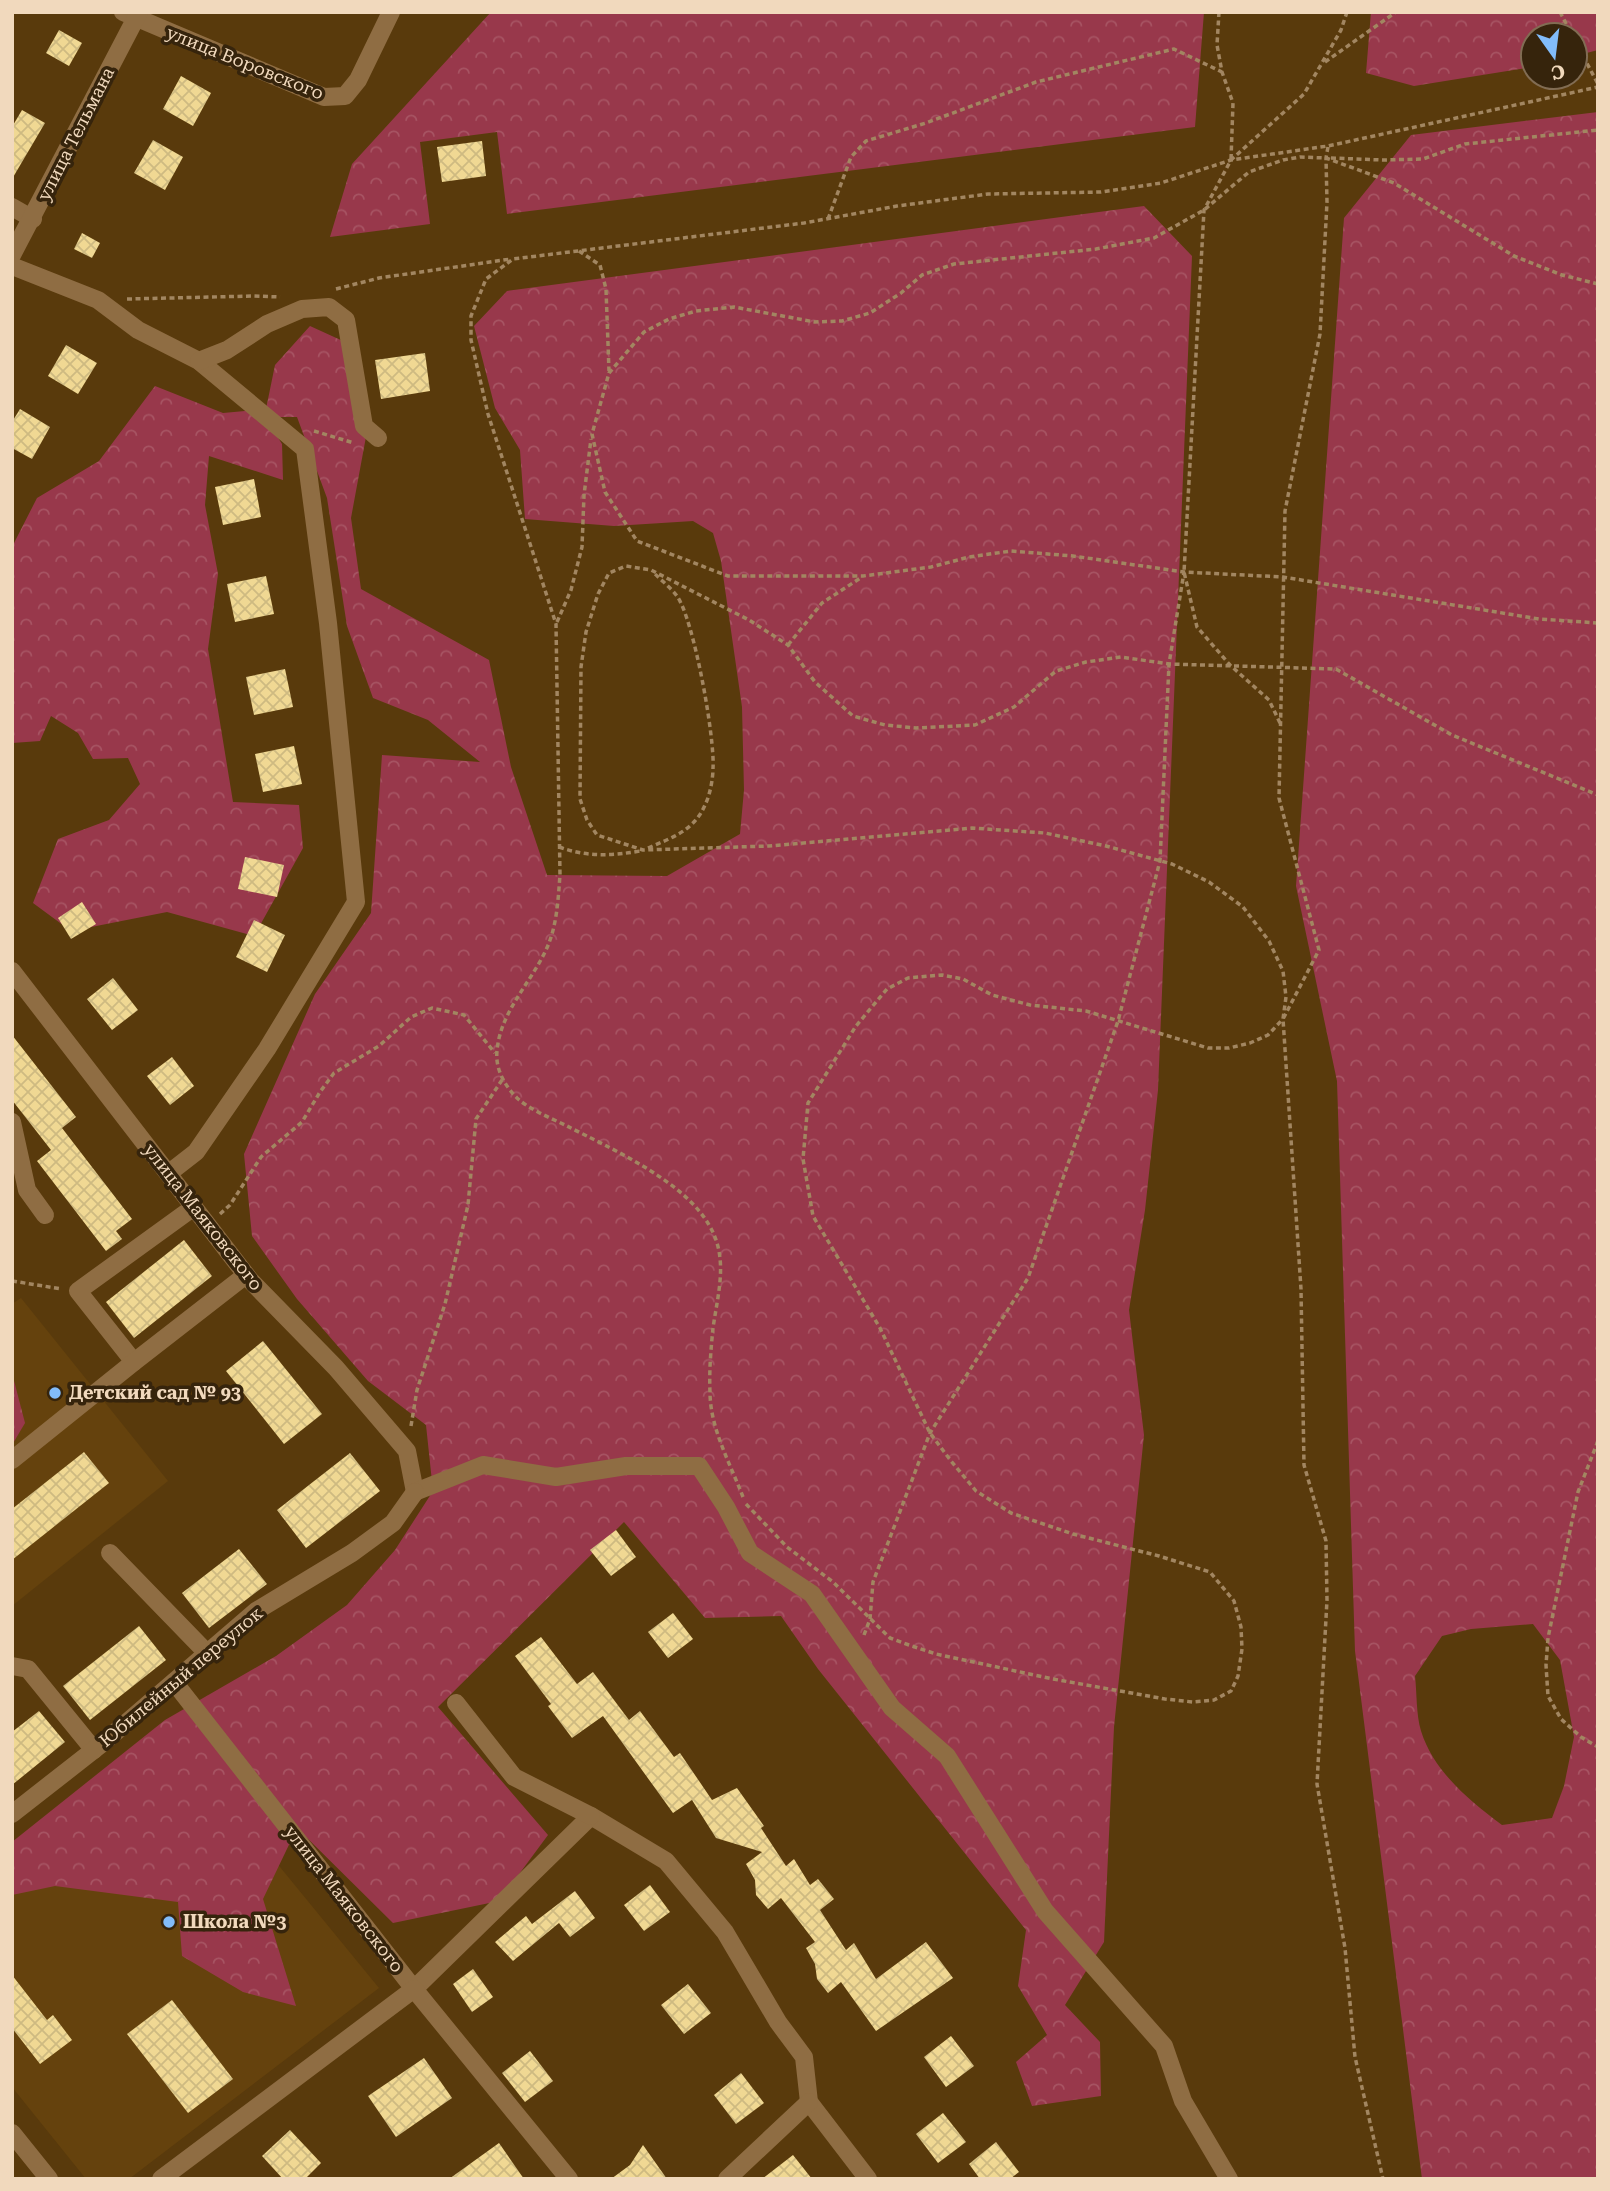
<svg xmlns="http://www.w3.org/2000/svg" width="1610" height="2191" font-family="'Roboto Serif',serif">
<defs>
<pattern id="forest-crowns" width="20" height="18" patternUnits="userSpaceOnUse" patternTransform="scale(1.75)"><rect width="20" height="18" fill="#98384b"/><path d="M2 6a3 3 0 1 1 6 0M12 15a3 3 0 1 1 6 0" fill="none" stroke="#a75463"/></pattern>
<pattern id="building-cross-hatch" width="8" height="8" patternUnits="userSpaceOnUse" patternTransform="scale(1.75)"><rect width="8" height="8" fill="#f0d893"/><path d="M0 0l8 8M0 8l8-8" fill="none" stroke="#ceba81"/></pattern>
</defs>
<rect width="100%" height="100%" fill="#593a0c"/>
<!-- built -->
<g fill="#65420d">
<polygon points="21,1298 168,1481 12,1606 12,1304"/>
<polygon points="168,1730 379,1988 129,2179 86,2179 12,2087 12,1856"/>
</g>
<!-- forest -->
<g fill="url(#forest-crowns)" fill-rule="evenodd">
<polygon points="491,12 1204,12 1195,127 507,214 497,132 420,142 430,224 330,237 352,164"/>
<polygon points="1371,12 1598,12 1598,50 1575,56 1575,35 1533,35 1533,67 1414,86 1366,73"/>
<path d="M1598,112V2179H1422L1355,1651L1337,1081L1296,886L1344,218L1411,135ZM1533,1624L1560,1660L1574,1737L1564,1786L1552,1818L1502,1825C1469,1800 1434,1772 1421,1731C1416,1714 1417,1694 1415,1676L1442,1636L1471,1629Z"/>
<polygon points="1144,206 1192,256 1158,1090 1145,1210 1129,1310 1144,1435 1114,1727 1104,1942 1065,2005 1100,2042 1101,2096 1032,2106 1016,2062 1047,2035 1018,1986 1026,1930 818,1669 781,1616 705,1618 624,1522 438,1707 548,1835 499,1901 393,1923 297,1828 263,1899 296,2006 243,1992 182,1956 178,1902 55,1886 12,1895 12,1842 165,1720 276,1656 347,1605 395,1550 433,1491 426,1425 368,1381 297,1299 252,1236 244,1154 315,994 371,913 382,755 480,762 428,720 373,698 347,626 327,498 297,417 265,417 282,444 283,480 209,456 205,505 218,574 208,649 233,802 299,805 303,848 254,936 167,912 71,931 33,903 58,839 109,820 140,784 128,758 93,759 78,733 51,716 40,741 12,743 12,547 37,498 99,461 155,386 223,413 266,409 275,365 310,326 356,347 370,415 351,518 361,589 489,660 511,767 547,875 667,876 740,834 744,790 742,707 721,561 713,533 693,521 614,526 525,519 520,450 495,408 474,326 507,291"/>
<polygon points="12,1373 25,1423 12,1445"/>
</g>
<!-- building -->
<g fill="url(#building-cross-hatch)">
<polygon points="59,30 82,43 69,66 46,53"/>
<polygon points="181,76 211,93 193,126 163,109"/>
<polygon points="22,110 45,123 12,179 12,127"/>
<polygon points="153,140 183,157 165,190 134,173"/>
<polygon points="482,141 486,176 442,182 437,147"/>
<polygon points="82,233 100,243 92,258 74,249"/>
<polygon points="66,345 97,363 78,394 48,376"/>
<polygon points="425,353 430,391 381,399 375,360"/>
<polygon points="20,409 50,427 32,459 12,448 12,422"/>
<polygon points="254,479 261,517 223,525 215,487"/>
<polygon points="266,576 274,614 235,622 227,584"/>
<polygon points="285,669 293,707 254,715 246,677"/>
<polygon points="294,746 302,784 263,792 255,754"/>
<polygon points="245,857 284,865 277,897 238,889"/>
<polygon points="82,902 96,924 71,939 58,918"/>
<polygon points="254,920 285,935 267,972 236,957"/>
<polygon points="113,978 138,1010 112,1030 87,999"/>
<polygon points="12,1035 76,1117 62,1128 132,1219 116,1231 122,1239 106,1251 37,1161 51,1150 12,1100"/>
<polygon points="172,1057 194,1086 170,1105 147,1076"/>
<polygon points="184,1240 212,1276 134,1338 106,1302"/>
<polygon points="263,1341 322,1414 284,1444 226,1371"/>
<polygon points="84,1452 109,1483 12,1560 12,1509"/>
<polygon points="350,1453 380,1491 306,1548 277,1510"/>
<polygon points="616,1530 636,1557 611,1576 590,1550"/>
<polygon points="239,1549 267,1584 209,1628 182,1593"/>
<polygon points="673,1613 693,1639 668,1658 648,1632"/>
<polygon points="139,1626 166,1660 90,1720 63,1686"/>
<polygon points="541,1637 577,1684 593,1672 629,1720 640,1711 674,1757 680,1753 712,1800 737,1788 764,1826 761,1828 786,1866 794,1859 810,1885 818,1879 834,1899 820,1910 846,1950 854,1943 876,1979 926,1942 953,1978 876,2031 841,1982 828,1993 817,1979 815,1964 806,1948 815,1942 781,1898 768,1909 756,1895 755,1880 746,1864 762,1852 716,1838 692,1800 673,1813 603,1716 572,1738 548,1706 551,1704 515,1656"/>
<polygon points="39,1711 65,1742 12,1785 12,1732"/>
<polygon points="650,1885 670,1912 644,1931 624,1905"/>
<polygon points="575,1891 595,1918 570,1937 559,1923 513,1961 495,1942 526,1916 532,1924"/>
<polygon points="473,1969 493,1997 472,2012 453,1984"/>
<polygon points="12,1975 47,2020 53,2015 72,2040 40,2064 12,2028"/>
<polygon points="688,1984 711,2013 684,2034 661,2005"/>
<polygon points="172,2000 233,2079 188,2113 127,2034"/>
<polygon points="951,2036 974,2066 946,2087 924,2057"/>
<polygon points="530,2051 553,2081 525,2102 502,2073"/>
<polygon points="424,2058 452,2098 396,2137 368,2096"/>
<polygon points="741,2073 764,2103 736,2124 714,2095"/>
<polygon points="943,2113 966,2142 938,2163 916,2134"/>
<polygon points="290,2130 321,2163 305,2179 283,2179 262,2156"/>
<polygon points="996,2142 1019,2172 1010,2179 980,2179 969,2164"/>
<polygon points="499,2143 524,2179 449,2179"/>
<polygon points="643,2145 667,2179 611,2179 630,2165"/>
<polygon points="793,2155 812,2179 762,2179"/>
</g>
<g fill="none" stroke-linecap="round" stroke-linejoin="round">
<!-- path -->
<g stroke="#a28661" stroke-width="3.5" stroke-dasharray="5 3.5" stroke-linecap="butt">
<polyline points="1219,12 1217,45 1222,72 1233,103 1231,160"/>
<polyline points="1560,12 1572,35"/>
<polyline points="1575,41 1598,84"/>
<polyline points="1325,62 1396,12"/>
<polyline points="1328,147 1326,158 1327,202 1320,334 1285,511 1279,798 1319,950 1283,1019 1301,1289 1304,1465 1326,1541 1327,1600 1317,1784 1345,1948 1355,2057 1383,2179"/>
<polyline points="1331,158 1382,160 1423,159 1465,144 1598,130"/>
<polyline points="828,219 851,157 866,141 926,123 1036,82 1174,49 1222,72"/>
<polyline points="579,251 600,265 606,289 609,371"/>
<polyline points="1598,284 1562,275 1514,256 1394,183 1326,158 1300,157 1283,160 1249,172 1204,210 1154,238 1096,249 954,264 922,275 901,293 870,313 842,321 815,322 734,307 696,311 669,319 644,332 609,373 592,434 605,492 637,541 728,576 863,576 931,567 969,557 1011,551 1073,556 1184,572 1283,577 1539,619 1598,623"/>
<polyline points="336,289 379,278 511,259"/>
<polyline points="127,299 254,296 280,297"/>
<polyline points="314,431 354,443"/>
<polyline points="557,622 571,590 582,547 584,495 591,439"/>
<polyline points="788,645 822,603 862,577"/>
<polyline points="1280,723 1269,700 1230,665 1197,627 1184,572 1204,210 1231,160 1304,94 1341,30 1347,12"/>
<path d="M559,847C587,857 611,856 640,851"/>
<path d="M648,848C671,838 694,831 705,805C710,795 713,779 713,768C715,738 694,620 677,596C671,588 662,581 655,574"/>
<polyline points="220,1214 230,1205 261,1157 302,1122 320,1092 334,1073 379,1046 411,1017 432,1008 464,1015 495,1053"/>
<polyline points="12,1281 62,1289"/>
<polyline points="411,1426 417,1390 445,1304 468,1205 476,1119 502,1080"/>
<polyline points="1598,1441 1578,1492 1548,1638 1546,1665 1548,1696 1561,1719 1581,1737 1598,1747"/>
<path d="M743,1497C730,1463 710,1428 710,1392C709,1371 711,1348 713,1328C718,1293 729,1258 709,1225C684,1181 612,1149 567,1126C551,1118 530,1110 517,1098C505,1086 495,1069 497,1051C500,1013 529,985 545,952C557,928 558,901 560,875L556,624L488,414L471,340V316L486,279L513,259L804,223L897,206L988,194L1101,192L1161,183L1231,160L1328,146L1598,87"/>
<polyline points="746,1504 787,1547 833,1582 890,1638 909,1645 936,1654 1053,1679 1165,1699 1193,1702 1214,1700 1231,1691 1238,1676 1242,1649 1241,1627 1234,1601 1210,1572 1159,1556 1073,1534 1011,1513 976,1491 951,1461 930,1433 880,1328 813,1216 803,1159 808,1103 856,1026 887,989 908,978 942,975 963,979 992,995 1030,1005 1086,1011 1208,1048 1229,1048 1250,1043 1268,1035 1283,1019 1286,997 1283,971 1269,941 1243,907 1209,882 1172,864 1106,846 1045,833 972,828 769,846 643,850 597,835 587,820 580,799 581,667 586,632 598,594 609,573 626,566 651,570 749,620 788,645 815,682 853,716 885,725 916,728 975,725 1014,707 1056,671 1086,662 1121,657 1169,664 1336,669 1452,735 1598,795"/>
<polyline points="864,1635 870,1619 873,1582 930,1433 1028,1278 1118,1021 1160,861 1169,664 1184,572"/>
</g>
<!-- minor -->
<g stroke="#8f6d43" stroke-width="18">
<polyline points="123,12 324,97 345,96 358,80 391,12"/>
<polyline points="12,207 33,219"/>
<polyline points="12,255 139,12"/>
<polyline points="12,266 98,300 138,330 199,361 305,449 328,623 356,902 267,1049 196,1152 169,1173"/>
<polyline points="199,361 227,350 267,324 302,309 329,307 346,320 364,426 378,438"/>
<polyline points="12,971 250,1280 336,1368 407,1451 415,1492"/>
<polyline points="12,1122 27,1190 45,1215"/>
<polyline points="134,1362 78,1291 194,1207"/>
<polyline points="12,1460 134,1362 246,1275"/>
<polyline points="415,1492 483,1465 556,1477 626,1466 699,1466 726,1507 750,1553 812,1594 892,1708 947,1756 1045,1911 1164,2046 1183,2101 1229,2179"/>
<polyline points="110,1553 207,1653"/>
<polyline points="12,1666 28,1669 94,1750"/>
<polyline points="174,1682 414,1989 591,1816 666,1861 725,1932 778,2022 804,2057 809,2102 868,2179"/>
<polyline points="456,1703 514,1777 591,1816"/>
<polyline points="12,1814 104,1742 256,1611 352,1553 393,1523 415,1492"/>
<polyline points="12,2133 49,2179"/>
<polyline points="161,2179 414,1989 569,2179"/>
<polyline points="727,2179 809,2102"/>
</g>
</g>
<!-- markers -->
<g fill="#82bcfa" stroke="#36240c" stroke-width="2.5">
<circle cx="55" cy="1393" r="7"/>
<circle cx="169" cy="1922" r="7"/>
</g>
<g text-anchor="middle" stroke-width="7" stroke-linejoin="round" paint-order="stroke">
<!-- street labels -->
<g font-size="18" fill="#f1d9bd" stroke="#36240c">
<text transform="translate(245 63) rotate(22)" y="6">улица Воровского</text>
<text transform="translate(76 134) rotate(-63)" y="6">улица Тельмана</text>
<text transform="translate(203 1217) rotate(52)" y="6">улица Маяковского</text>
<text transform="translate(181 1677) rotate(-40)" y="6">Юбилейный переулок</text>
<text transform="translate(344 1899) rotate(52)" y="6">улица Маяковского</text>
</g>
<!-- poi labels -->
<g font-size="18" font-weight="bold" fill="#f1d9bd" stroke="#36240c" text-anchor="start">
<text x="69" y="1399">Детский сад № 93</text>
<text x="183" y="1928">Школа №3</text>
</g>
</g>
<!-- border -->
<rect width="1610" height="2191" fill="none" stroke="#f1d9bd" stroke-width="28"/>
<!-- north arrow -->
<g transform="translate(1554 56) rotate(166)"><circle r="33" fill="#36240c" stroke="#816c53" stroke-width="2"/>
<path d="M0-5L12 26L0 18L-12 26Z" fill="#82bcfa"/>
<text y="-10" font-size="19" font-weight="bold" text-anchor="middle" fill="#f1d9bd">С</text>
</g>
</svg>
